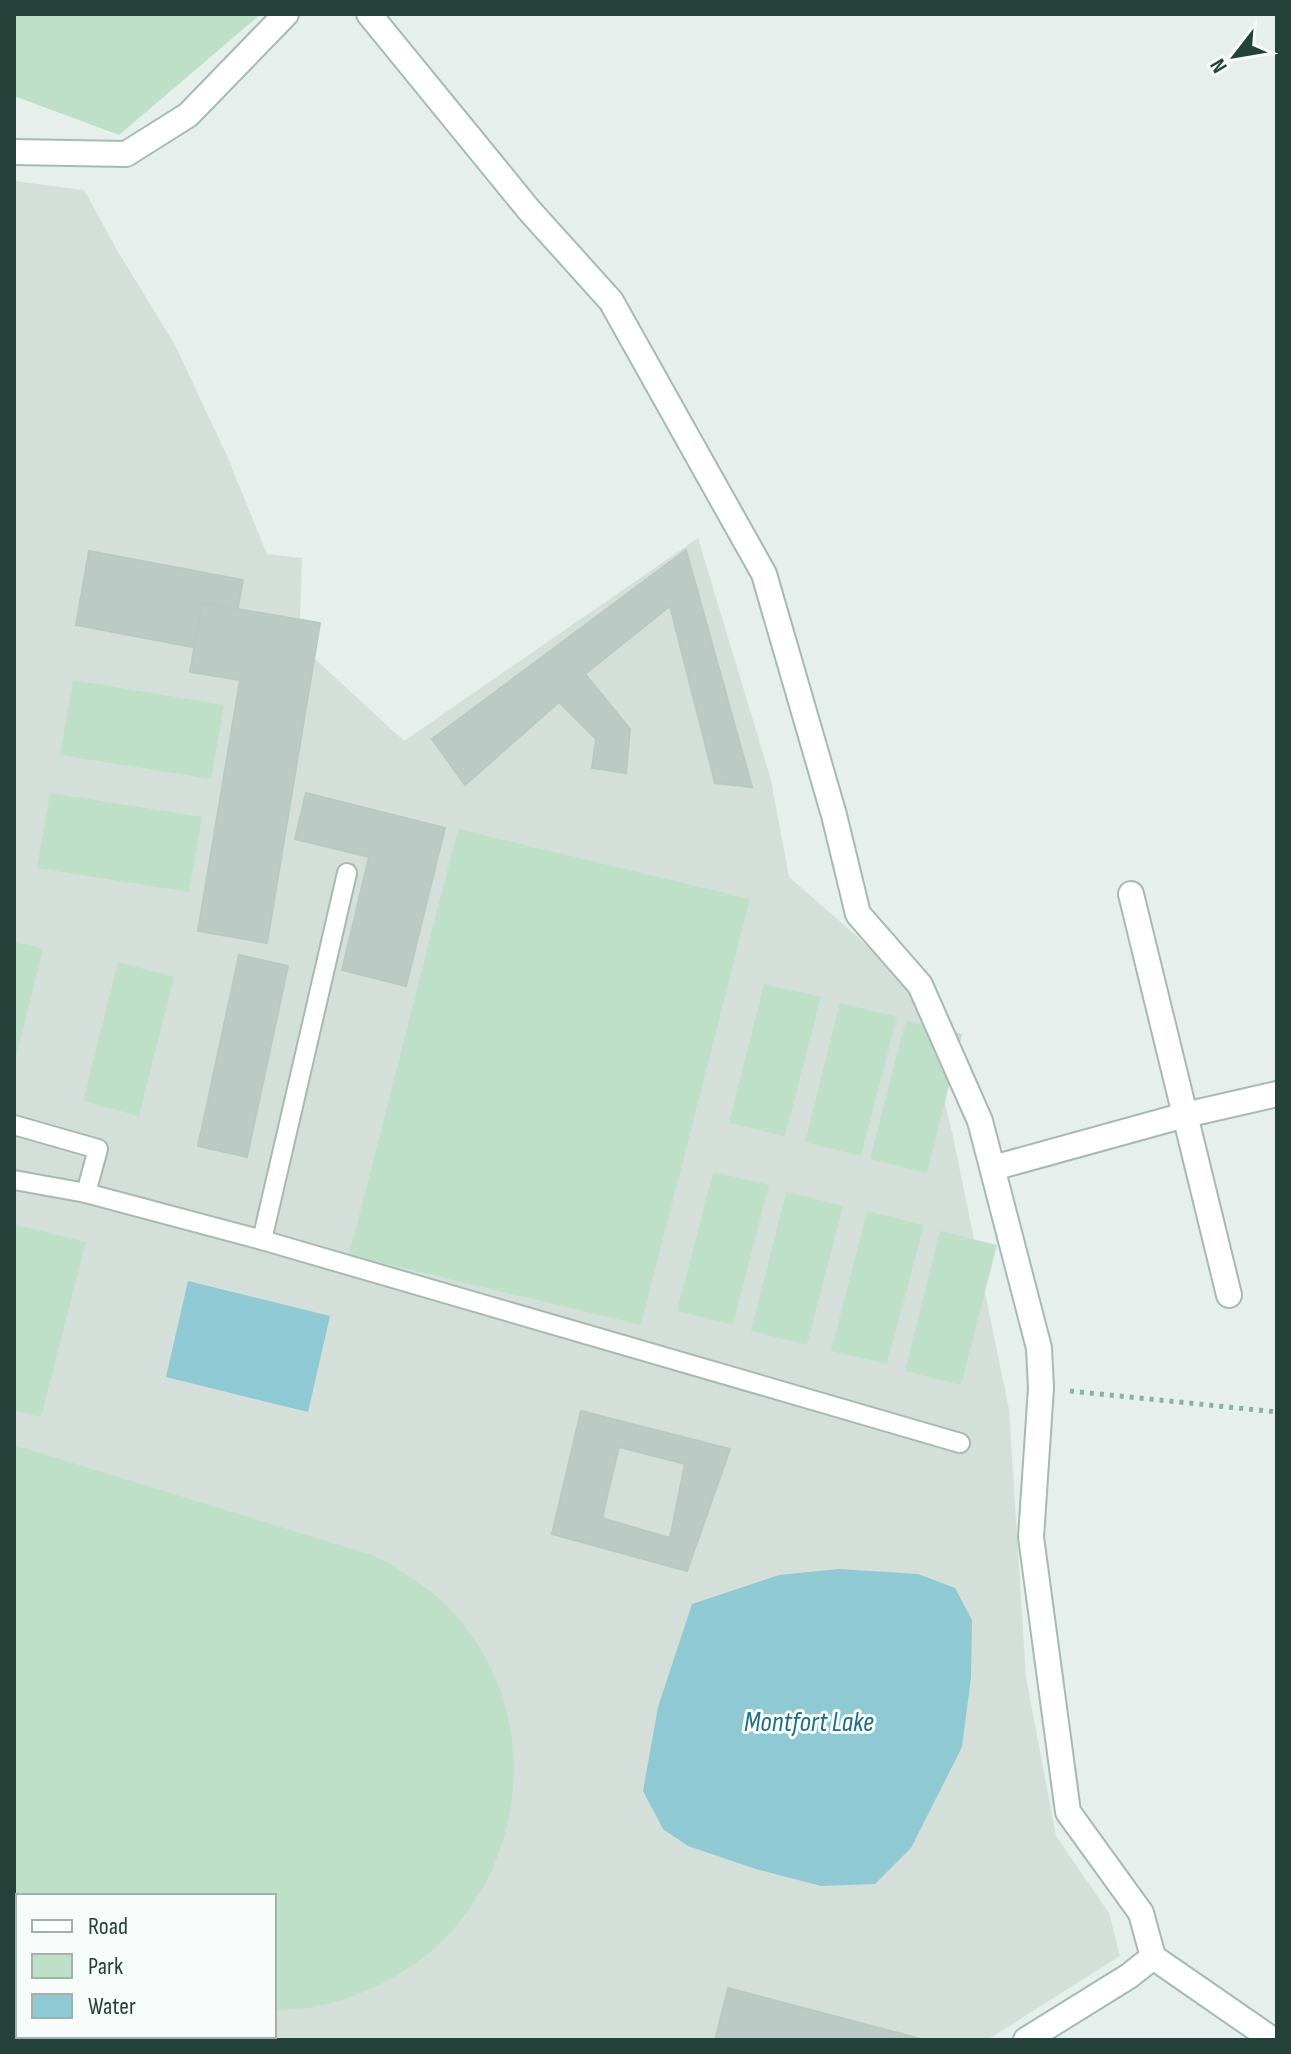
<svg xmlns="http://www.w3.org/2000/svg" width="1291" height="2054" font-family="'Sofia Sans Condensed',sans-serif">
<rect width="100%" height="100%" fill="#e6efeb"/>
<!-- built -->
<polygon fill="#d4dfda" points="14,181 84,190 117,250 175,345 227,456 267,554 302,558 299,644 404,741 698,538 771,780 789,877 859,938 920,1001 952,1132 1009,1409 1026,1677 1056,1836 1109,1913 1120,1956 987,2040 110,2040 100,2036 274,2036 274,1896 18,1896 18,2005 14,2004"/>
<!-- green -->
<g fill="#bfe0c8">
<polygon points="14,14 261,14 119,135 14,96"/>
<polygon points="73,680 224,705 211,779 60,755"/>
<polygon points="50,793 202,817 189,892 37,868"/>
<polygon points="458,829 750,899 641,1325 349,1255"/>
<polygon points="14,941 43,949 14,1066"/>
<polygon points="118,962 174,977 139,1116 83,1101"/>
<polygon points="764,984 821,997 785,1136 729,1123"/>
<polygon points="840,1003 897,1017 861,1156 805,1142"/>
<polygon points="906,1020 962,1034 927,1173 870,1159"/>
<polygon points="713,1172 769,1185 733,1325 677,1311"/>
<polygon points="786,1192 843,1206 807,1345 751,1331"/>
<polygon points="867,1211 924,1225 887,1364 831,1351"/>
<polygon points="14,1224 86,1242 41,1417 14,1411"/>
<polygon points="940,1231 997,1245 961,1385 905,1371"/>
<path d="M14,1445L372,1555C413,1575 449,1601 474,1639C549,1748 514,1905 401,1973C362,1996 319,2011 274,2010V1896H18V1942L14,1940Z"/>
</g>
<!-- water -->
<g fill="#8ec9d4">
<polygon points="188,1281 330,1316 308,1412 166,1377"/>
<polygon points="839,1569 918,1574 955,1588 972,1620 971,1677 962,1747 911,1848 875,1884 821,1886 756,1869 688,1846 663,1829 643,1791 658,1707 692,1604 779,1575"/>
</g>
<!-- building -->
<g fill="#bbcac4" stroke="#b8c9c2" stroke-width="2" fill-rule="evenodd">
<polygon points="686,550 752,787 715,783 670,606 585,674 630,729 626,773 592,768 596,739 559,702 465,785 432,739"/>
<polygon points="89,551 243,580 229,654 76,625"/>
<polygon points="202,603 320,623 267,943 198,931 240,680 190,672"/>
<polygon points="306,793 445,828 406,986 342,970 369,857 295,839"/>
<polygon points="239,955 288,966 247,1157 198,1146"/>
<path d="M581,1411L730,1449L687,1571L552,1534ZM619,1447L685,1464L670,1538L602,1518Z"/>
<polygon points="728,1988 925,2040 715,2040"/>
</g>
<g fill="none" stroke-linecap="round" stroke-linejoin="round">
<defs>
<g id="lane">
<polyline points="14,1125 98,1149 86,1193"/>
<polyline points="14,1180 86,1193 262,1240 347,873"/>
<polyline points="262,1240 960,1443"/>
</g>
<g id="street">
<polyline points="1131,894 1229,1295"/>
<polyline points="993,1168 1185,1115 1277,1094"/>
</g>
<g id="secondary">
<polyline points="369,14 529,210 611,301 764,574 834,815 858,914 920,985 980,1121 1039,1348 1041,1388 1031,1537 1068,1812 1141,1913 1153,1957 1273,2040"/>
<polyline points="14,152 126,154 188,115 286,14"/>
<polyline points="29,2036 40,2040"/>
<polyline points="1026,2040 1129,1976 1153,1957"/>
</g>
</defs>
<!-- lane casing -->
<use href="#lane" stroke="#a8b8b2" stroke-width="22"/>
<!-- street casing -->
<use href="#street" stroke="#a8b8b2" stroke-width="28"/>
<!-- secondary casing -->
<use href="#secondary" stroke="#a4bbb3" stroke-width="28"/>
<!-- path -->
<polyline stroke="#86b3a5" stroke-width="5" stroke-dasharray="4 6" stroke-linecap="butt" points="1070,1391 1277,1412"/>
<!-- lane -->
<use href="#lane" stroke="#fff" stroke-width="18"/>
<!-- street -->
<use href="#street" stroke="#fff" stroke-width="24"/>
<!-- secondary -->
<use href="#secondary" stroke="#fff" stroke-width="24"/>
</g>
<g text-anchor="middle" stroke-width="6" stroke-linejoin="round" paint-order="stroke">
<!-- water labels -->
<g font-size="28" font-style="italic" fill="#1c6f80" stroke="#f7fbf9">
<text x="809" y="1731">Montfort Lake</text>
</g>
</g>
<!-- border -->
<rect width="1291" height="2054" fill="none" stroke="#24423a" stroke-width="32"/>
<!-- legend -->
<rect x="16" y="1894" width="260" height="144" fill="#f7fbf9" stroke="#a3b1ad" stroke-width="2"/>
<rect x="32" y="1920" width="40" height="12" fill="#ffffff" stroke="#a3b1ad" stroke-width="2"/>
<text x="88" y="1934" font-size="24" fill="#24423a">Road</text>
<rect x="32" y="1954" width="40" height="24" fill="#bfe0c8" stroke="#a3b1ad" stroke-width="2"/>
<text x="88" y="1974" font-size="24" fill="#24423a">Park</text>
<rect x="32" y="1994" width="40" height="24" fill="#8ec9d4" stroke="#a3b1ad" stroke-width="2"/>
<text x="88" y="2014" font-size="24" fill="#24423a">Water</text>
<!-- north arrow -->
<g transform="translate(1235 56) rotate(239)" stroke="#f7fbf9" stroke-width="6" paint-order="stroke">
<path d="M0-6L14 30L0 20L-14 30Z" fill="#24423a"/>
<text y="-12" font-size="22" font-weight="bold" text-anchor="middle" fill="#24423a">N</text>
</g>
</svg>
